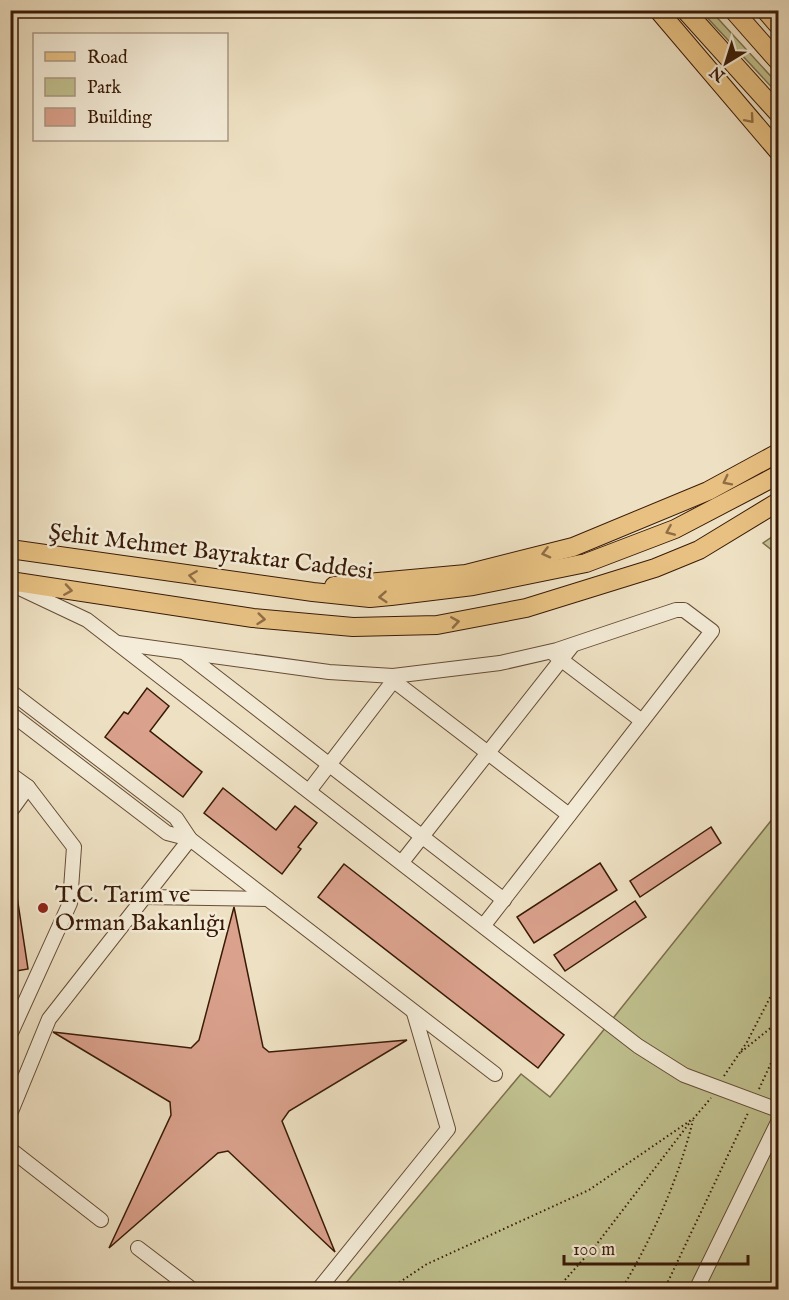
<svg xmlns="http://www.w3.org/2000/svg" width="789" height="1300" font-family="'IM FELL English',serif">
<rect width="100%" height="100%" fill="#eee1c3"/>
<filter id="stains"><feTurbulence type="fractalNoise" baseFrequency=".00333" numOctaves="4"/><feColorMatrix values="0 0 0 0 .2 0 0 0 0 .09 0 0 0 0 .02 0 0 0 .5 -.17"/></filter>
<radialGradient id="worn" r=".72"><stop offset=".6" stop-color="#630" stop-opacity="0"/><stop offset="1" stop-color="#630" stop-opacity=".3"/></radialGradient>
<!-- green -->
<g fill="#c0c18f" stroke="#7c6e4a" stroke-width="1.5">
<polygon points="701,11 711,11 778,84 778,94"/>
<polygon points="778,533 778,555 763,543"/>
<polygon points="778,812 778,1289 340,1290 521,1074 550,1097"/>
</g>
<!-- building -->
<g fill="#daa18c" stroke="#391a06" stroke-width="1.5">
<polygon points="147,688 169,706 150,731 202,772 183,797 105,737 124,712 128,714"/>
<polygon points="223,788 276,830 295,806 317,823 298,847 301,849 282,874 204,813"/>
<polygon points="711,827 721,843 640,897 630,881"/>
<polygon points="600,863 617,890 534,943 517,917"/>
<polygon points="344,864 564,1035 538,1068 318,897"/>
<polygon points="10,890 16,890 28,969 10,972"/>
<polygon points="635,901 646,917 565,971 554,955"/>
<polygon points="234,907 263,1047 269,1052 407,1040 289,1111 282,1121 335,1252 228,1151 218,1153 109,1248 171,1115 170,1102 53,1032 191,1048 199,1040"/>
</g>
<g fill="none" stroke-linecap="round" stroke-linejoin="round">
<defs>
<g id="minor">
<polyline points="13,585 87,620 638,1046 684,1075 778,1110"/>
<polyline points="118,643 329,672 393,676 500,663 557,650 676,610 684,610 712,631 484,925"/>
<polyline points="185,653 504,900"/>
<polyline points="555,655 642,721"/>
<polyline points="394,681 569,815"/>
<polyline points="10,691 176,818 190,839 495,1074"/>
<polyline points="10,713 167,833 190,839"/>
<polyline points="10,774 28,787 74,847 70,903 10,1035"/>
<polyline points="309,791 397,676"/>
<polyline points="10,812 28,787"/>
<polyline points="402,862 572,646"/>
<polyline points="145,897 268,899"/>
<polyline points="10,1114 49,1019 190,839"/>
<polyline points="10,1149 101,1220"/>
<polyline points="138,1248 193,1290"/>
<polyline points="318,1290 448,1129 414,1013"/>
<polyline points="696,1290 778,1122"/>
</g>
<g id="major">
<polyline points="658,10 778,151"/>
<polyline points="685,10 778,113"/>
<polyline points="733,10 778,61"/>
<polyline points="765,10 778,25"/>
<polyline points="10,549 313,592 370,598 391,596 473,586 586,563 675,529 778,475"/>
<polyline points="10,581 253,618 353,627 437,625 526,608 655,568 699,550 778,502"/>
<polyline points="334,586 466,574 573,547 708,491 778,453"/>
</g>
</defs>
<!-- minor casing -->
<use href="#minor" stroke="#664c35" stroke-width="16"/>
<!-- major casing -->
<use href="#major" stroke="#391a06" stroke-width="20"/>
<!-- path -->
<g stroke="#391a06" stroke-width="2" stroke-dasharray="1.5 3" stroke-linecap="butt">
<polyline points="741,1052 778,1022"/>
<polyline points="724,1076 747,1042 778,982"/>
<polyline points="759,1089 778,1048"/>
<polyline points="388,1290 427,1264 589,1190 694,1118 711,1098"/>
<polyline points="556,1290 596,1245 691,1121"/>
<polyline points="563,1290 564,1281"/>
<path d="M621,1290C652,1239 679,1178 693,1120"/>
<polyline points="664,1290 748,1113"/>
</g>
<!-- minor -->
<use href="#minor" stroke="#f4ecd8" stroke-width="14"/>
<!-- major -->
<use href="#major" stroke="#e7c082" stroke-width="18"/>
</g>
<!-- one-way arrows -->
<defs><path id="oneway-chevron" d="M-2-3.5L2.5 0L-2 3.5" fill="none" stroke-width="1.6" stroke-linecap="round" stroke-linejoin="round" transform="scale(1.5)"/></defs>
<g stroke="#906d44">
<use href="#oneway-chevron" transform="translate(750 119) rotate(49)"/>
<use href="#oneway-chevron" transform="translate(727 481) rotate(153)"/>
<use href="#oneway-chevron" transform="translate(670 531) rotate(157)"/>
<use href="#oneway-chevron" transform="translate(546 553) rotate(166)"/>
<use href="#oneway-chevron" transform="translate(193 576) rotate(-172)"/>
<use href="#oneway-chevron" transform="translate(68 590) rotate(9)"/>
<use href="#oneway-chevron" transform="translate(383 597) rotate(176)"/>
<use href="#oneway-chevron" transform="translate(261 619) rotate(6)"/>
<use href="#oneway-chevron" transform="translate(455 622) rotate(-9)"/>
</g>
<!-- markers -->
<circle fill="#8f2418" stroke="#f4ecd8" stroke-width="2" cx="43" cy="908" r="6"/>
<g text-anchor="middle" stroke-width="5" stroke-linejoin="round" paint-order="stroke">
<!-- street labels -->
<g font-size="24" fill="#391a06" stroke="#f4ecd8">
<text transform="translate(211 551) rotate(7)" y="8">Şehit Mehmet Bayraktar Caddesi</text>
</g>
<!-- poi labels -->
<g font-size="24" fill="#391a06" stroke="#f4ecd8" text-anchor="start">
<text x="55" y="902">T.C. Tarım ve<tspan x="55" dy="28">Orman Bakanlığı</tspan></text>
</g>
</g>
<!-- margin -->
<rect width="789" height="1300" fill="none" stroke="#eee1c3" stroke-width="36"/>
<rect x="12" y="12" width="765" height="1276" fill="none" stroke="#391a06" stroke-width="3"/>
<rect x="18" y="18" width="753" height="1264" fill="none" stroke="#391a06" stroke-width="1.5"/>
<!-- legend -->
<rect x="33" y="33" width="195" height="108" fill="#f4ecd8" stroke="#a99884" stroke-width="1.5"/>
<rect x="45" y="52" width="30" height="9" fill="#e7c082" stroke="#a99884" stroke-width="1.5"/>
<text x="87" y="63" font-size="18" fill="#391a06">Road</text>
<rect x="45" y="78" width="30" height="18" fill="#c0c18f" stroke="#a99884" stroke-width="1.5"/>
<text x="87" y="93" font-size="18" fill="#391a06">Park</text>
<rect x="45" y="108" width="30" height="18" fill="#daa18c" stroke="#a99884" stroke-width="1.5"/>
<text x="87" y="123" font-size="18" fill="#391a06">Building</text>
<!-- north arrow -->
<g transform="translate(726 63) rotate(218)" stroke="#f4ecd8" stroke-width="4.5" paint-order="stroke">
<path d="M0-4.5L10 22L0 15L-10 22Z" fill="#391a06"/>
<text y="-9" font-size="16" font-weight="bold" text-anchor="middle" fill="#391a06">N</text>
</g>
<!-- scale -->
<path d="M564 1255v9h184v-9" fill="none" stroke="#391a06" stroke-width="3"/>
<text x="573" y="1255" font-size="18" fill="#391a06" stroke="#f4ecd8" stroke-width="4.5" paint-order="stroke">100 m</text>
<rect width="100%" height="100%" filter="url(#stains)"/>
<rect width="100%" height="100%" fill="url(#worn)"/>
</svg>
